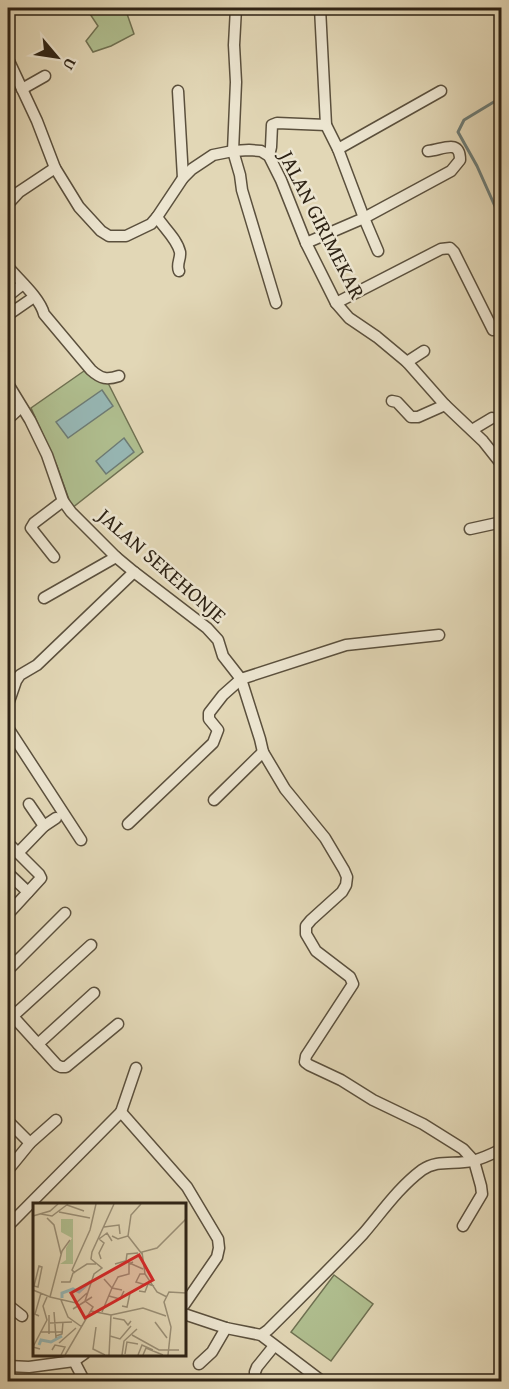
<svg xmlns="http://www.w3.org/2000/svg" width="509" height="1389" font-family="'Gentium Book Plus',serif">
<rect width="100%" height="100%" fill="#e2d7b6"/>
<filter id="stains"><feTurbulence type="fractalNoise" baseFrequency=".00333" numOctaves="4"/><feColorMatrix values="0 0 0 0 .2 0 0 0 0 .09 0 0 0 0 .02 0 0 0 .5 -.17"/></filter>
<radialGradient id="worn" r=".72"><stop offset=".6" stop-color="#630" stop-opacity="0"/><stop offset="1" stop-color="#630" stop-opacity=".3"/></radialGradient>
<!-- green -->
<g fill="#b0bf90" stroke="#6f7152" stroke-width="1.5">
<polygon points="86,8 125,8 134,34 111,46 93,52 86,41 98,26"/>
<polygon points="84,371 107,381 143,452 72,508 57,466 31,408"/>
<polygon points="334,1275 373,1304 331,1361 291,1332"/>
</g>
<!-- water -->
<g fill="#97b8b6" stroke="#6d7c76" stroke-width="1.5">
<polygon points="102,390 113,406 68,438 56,422"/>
<polygon points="124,438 134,452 106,474 96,461"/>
</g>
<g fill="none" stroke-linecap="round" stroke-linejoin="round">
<!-- stream -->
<polyline stroke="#6d7c76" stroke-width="3" points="502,97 464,120 458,132 477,166 502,222"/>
<defs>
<g id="minor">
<polyline points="236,8 234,45 236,82 233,151 240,175 242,190 276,303"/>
<polyline points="320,8 326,125 338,149 364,218 378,251"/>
<polyline points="8,59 37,121 55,168 79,207 101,231 109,236 126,236 151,224 157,217 183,178 192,169 213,155 233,151 249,150 261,151 269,156 281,180 306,243 336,303 349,318 377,337 407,362 445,405 483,441 502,465"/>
<polyline points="22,89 45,76"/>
<polyline points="178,91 183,178"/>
<polyline points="338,149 441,91"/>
<polyline points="269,156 271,147 272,125 277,123 326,125"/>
<polyline points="8,204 19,192 55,168"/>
<path d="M157,217C164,228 177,239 180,252C181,259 176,264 179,271"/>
<path d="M306,243L364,218L451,171L460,160C460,138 442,150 428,151"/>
<path d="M8,267C19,280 40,298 44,314L91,370C101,379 107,380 119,376"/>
<polyline points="8,296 23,284"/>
<polyline points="336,303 441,249 450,248 454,252 493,330"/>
<polyline points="8,315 34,297"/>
<polyline points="407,362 424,351"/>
<polyline points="8,384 30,420 47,455 63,501 71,512 116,557 134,572 207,628 218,640 223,656 241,679 260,739 263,752 285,789 325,838 344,870 347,877 346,885 342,892 311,920 306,926 306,934 316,951 350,977 353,984 306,1056 305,1062 309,1065 341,1080 373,1100 423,1124 463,1149 474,1161 481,1186 482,1194 463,1226"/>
<polyline points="392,401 397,402 411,417 418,417 445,405"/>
<polyline points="8,419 21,407"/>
<polyline points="472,430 492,418"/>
<polyline points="470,529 502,522"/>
<polyline points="54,557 31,528 34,523 63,501"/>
<polyline points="44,598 116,557"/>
<polyline points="8,704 16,681 20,675 37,665 134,572"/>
<polyline points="8,728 81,840"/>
<polyline points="214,800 263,752"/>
<polyline points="29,804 44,826"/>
<polyline points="128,824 213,743 218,730 209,719 209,713 223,695 241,679 346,645 439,635"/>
<polyline points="8,843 39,874 41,878 8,914"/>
<polyline points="18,853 44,826 56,818"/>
<polyline points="8,873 28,892"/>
<polyline points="8,970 65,913"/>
<polyline points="8,1011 57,1065 61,1067 66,1067 118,1024"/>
<polyline points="12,1017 91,945"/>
<polyline points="38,1044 94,993"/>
<polyline points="121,1112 136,1068"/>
<polyline points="8,1121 30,1143"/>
<polyline points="8,1170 30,1143 56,1120"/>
<polyline points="8,1226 121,1112 187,1187 218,1239 219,1248 217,1257 184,1305"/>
<polyline points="8,1305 22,1316"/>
<polyline points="184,1314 226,1328 261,1335 323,1382"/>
<path d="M261,1335L268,1330C300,1298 332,1267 363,1234C382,1212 398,1188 422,1170C437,1159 455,1165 472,1161C482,1159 492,1154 502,1149"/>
<polyline points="74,1361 85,1382"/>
<polyline points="199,1364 212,1352 226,1328"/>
<polyline points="8,1366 29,1367 74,1361 84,1354"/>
<polyline points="255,1382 255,1372 257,1367 274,1346"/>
</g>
</defs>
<!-- minor casing -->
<use href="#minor" stroke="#5b503d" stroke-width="13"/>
<!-- minor -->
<use href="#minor" stroke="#ece5d0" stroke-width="10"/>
</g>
<g text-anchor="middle" stroke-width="5" stroke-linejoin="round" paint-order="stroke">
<!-- street labels -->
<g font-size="21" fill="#2e2315" stroke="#ece5d0">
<text transform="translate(322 225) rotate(63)" y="7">JALAN GIRIMEKAR</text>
<text transform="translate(162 566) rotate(41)" y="7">JALAN SEKEHONJE</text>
</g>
</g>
<!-- overview -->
<g transform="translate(33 1203)">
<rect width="153" height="153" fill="#e2d7b6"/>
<path d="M28,16H40V61H27L33,57V45L39,35L28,29Z" fill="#b0bf90"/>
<path fill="none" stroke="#97b8b6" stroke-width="3" d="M29,95V90L40,86L46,89L58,78M6,142L8,137L18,139L29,133"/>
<path fill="none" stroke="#9a8f76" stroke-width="1.5" d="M34,2L51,8M26,9L57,15M8,11L19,13L35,1M0,13L17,8L25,1M14,15L21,22L28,51M71,24L86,22L87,31M79,33L85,36L95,33L98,12L108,1M95,33L109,51M66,36L71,40L66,50L68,56M66,36L74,30L79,38M93,58L94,51L105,50M82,61L92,58L110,66M6,63L9,64L5,84L1,83ZM42,70L39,67L57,27L63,1M112,71H107L103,79L113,82M71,76L79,85L89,87M28,79H37L40,70L54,61H63M0,87L17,94L29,48L37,37M106,88L112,89L115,81L121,83M76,93L87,96L91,88M17,94L43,100L54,90M134,94L124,89L112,71L109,49L124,45L153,16M28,97L35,114L49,124M89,103L94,104L97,90M40,106L59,94M58,108L78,112M21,109L23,135M69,109L79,85L85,74L96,71V61L100,59M16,112V131M78,112L110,105L133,113M6,113L2,111L8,90M80,115L91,117L95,122L98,118M122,119L134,135M17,120L39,119M63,124L60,146L72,152M7,129H30M99,132L126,147H146M23,133L29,131L30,119M77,133L87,136L98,123M26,140L43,125M7,146L0,144L14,117L10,103L14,94M19,147L22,142L32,144L28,152M92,151L94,139L105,141M32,152L60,104L52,98L61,71L69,65L58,56L59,49L81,1M76,152L78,112M89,152L91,138L104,126M105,152L109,142L120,147M110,152L113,145L130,152M135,152L138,124L131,99L136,89L153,90"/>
<path fill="#d62828" fill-opacity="0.15" stroke="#d62828" stroke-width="3" d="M106,52L120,77L52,115L38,90Z"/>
<rect width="153" height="153" fill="none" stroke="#2e2315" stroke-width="3"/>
</g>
<!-- margin -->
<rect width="509" height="1389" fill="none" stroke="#e2d7b6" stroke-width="30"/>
<rect x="9" y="9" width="491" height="1371" fill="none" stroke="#2e2315" stroke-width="3"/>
<rect x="15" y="15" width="479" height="1359" fill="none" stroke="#2e2315" stroke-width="1.5"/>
<!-- north arrow -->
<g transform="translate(57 57) rotate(119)" stroke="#ece5d0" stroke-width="4.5" paint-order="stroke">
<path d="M0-4.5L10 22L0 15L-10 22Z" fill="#2e2315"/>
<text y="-9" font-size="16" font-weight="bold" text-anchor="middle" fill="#2e2315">U</text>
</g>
<rect width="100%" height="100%" filter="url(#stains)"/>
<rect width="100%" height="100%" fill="url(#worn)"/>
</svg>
